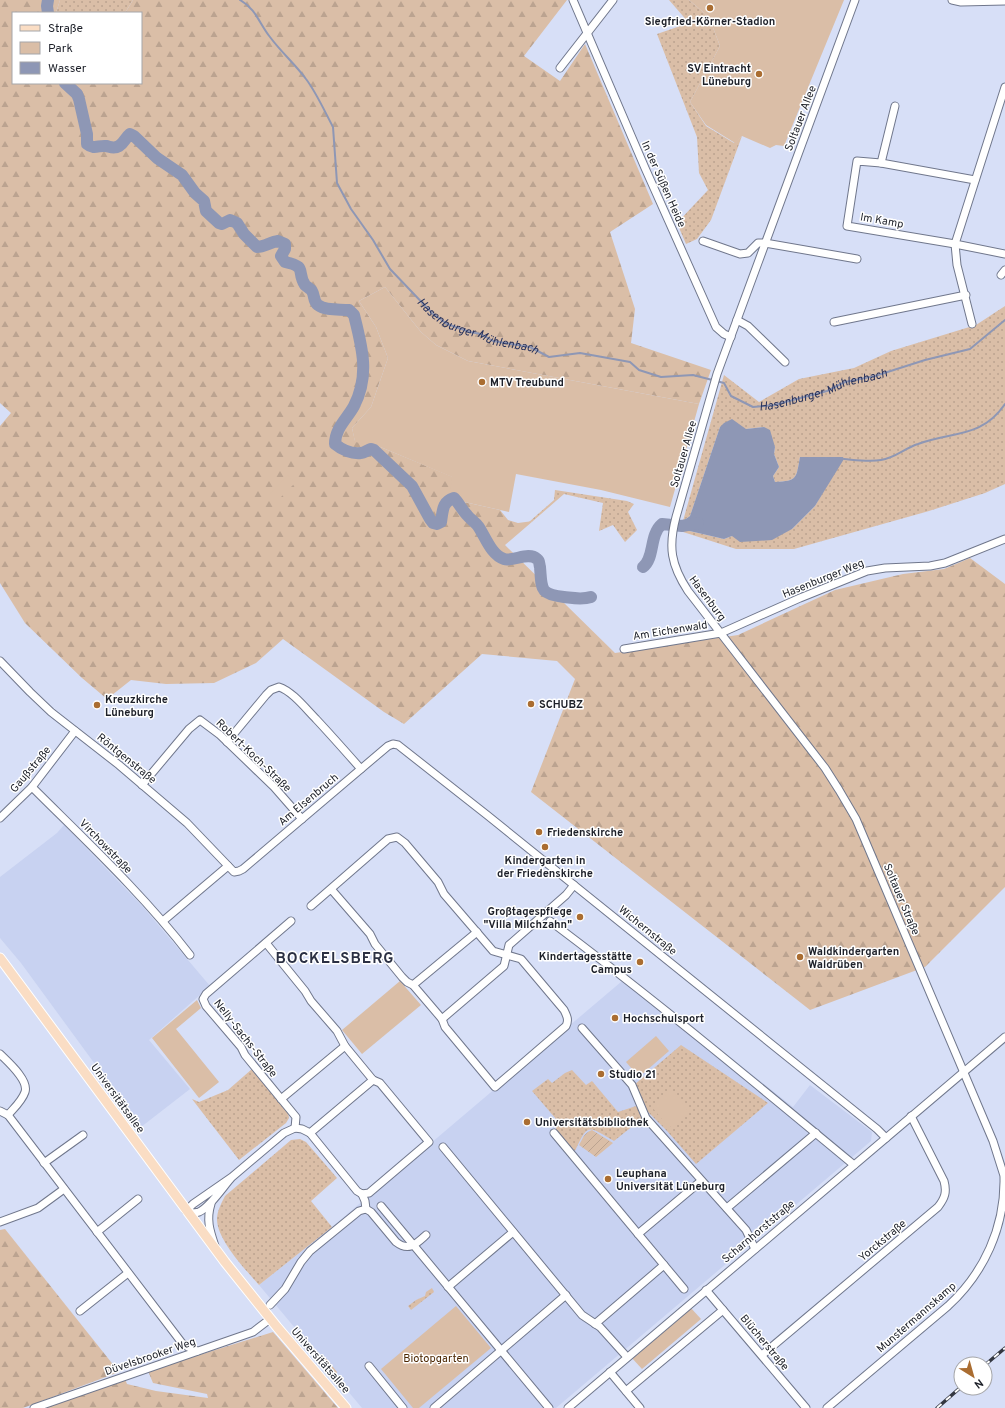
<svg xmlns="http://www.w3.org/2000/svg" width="1005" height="1408" font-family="Overpass,sans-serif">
<defs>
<pattern id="grass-dots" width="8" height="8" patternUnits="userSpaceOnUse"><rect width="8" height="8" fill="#dabea7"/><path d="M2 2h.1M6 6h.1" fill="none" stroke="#bba390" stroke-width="1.8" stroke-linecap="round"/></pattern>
<pattern id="forest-firs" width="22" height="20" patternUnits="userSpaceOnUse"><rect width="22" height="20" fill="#dabea7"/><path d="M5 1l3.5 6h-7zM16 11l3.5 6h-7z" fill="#bba390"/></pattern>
<pattern id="garden-furrows" width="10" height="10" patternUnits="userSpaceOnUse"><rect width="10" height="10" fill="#dabea7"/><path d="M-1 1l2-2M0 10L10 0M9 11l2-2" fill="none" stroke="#bba390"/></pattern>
</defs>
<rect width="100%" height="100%" fill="#d7dff7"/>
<!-- built -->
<g fill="#c8d2f1">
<polygon points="64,825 143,907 210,986 149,1040 190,1089 141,1127 21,963 0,938 0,877 57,833"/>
<polygon points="628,976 793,1107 810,1085 872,1132 871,1141 556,1408 362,1408 259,1285 332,1227"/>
</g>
<!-- grass -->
<g fill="url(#grass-dots)">
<polygon points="60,0 133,0 125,13 56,13"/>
<polygon points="669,0 689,0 709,17 720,46 690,102 706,126 734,143 742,136 711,220 697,239 686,244 677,223 708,190 699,173 697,137 657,34 689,23"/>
<path d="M1005,306V484L985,493L929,511L794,549H736L680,531L681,529L724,539L732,536L792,529L815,506L843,457H800C796,478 798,481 775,482L773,476L779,467L774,454L775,447L764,427L746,429L720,427L690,516L683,521L724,375L759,402L799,379L854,368L891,351L976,325Z"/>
<polygon points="555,490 627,501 634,504 628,512 637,530 625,542 613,525 599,531 603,503 564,494 533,521 529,522 554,500"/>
<polygon points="681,1045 768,1103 696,1164 667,1131 646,1110 634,1085"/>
<polygon points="252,1069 288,1112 289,1118 286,1123 239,1160 192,1099 199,1102 228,1090"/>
<path d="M572,1070L586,1085L592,1081L618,1112L636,1106L644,1117L614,1141C588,1126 588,1122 575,1151L556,1131V1119L532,1091L548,1079L552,1083L565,1073Z"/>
<path d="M300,1139L306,1142L337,1178L311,1201L332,1227L259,1285C245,1269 218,1241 217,1220C217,1211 221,1204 225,1196L291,1140Z"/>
<polygon points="432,1288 434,1292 411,1310 408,1306 416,1300 425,1296 426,1292"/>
<polygon points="320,1356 325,1357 337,1372 337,1374 334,1378 317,1358"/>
</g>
<!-- forest -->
<g fill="url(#forest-firs)">
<polygon points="0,0 60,0 56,13 13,13 13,83 141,83 141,13 125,13 133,0 567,0 524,56 560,81 585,44 653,204 610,232 635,309 631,343 711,370 699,404 468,361 436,345 421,332 385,287 359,301 376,327 388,358 371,407 352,428 355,441 378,446 453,477 460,501 500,510 508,520 518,523 533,521 505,545 615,653 738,635 835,590 903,574 944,569 970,558 1005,584 1005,887 925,967 810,1010 531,792 575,679 557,661 482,654 404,724 384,712 283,639 256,663 214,683 166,684 131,680 107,699 82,678 25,623 0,583 0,426 11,413 0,403"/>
<polygon points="5,1229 119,1372 23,1408 0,1408 0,1230"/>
<polygon points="273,1332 338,1408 41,1408 125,1379 127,1384 156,1391 208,1398 207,1394 153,1383 148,1371"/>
</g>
<!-- park -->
<g fill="#dabea7">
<polygon points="689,0 844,0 784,146 776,145 770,148 742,136 735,143 706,125 690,102 720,46 709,17"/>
<polygon points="385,287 421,332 436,345 468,361 699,404 670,507 601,490 516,474 509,512 460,501 450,493 452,477 378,446 355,442 352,428 371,407 388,358 376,327 359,301"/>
<polygon points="288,475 295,483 275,503 268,496"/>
<polygon points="400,981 421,1005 362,1054 342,1030"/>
<polygon points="197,1000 201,1008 176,1029 219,1082 199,1098 152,1038"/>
<polygon points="656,1036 669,1051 639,1077 626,1062"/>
<polygon points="672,1090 689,1112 669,1128 652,1107"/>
<polygon points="456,1306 491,1348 419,1408 413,1408 381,1369"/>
<polygon points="690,1307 701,1319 642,1369 631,1357"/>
</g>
<!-- garden -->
<path fill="url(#garden-furrows)" d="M592,1130L613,1143L596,1157L579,1145C583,1138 584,1133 592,1130Z"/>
<!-- water -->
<path fill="#8e97b5" d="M732,419L746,429L764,427L770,430L775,447L774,454L779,467L773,476L775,482C798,481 796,478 800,457H843L844,459L815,506L792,529L772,540L740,542L732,536L724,539L681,529L683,521L690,516L720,427L724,423Z"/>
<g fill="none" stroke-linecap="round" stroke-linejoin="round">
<!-- stream -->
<g stroke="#8e97b5" stroke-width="2">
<path id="s1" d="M240,0C256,9 259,23 270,37C281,52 295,64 306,79C316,92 325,112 333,127L337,183L351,209L373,240L390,269L432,313L447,324L470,332L481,334L493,341L530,347L549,357L580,353L630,362L639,370L661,377L693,375L724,383L731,396L753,407L774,405L827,391L845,382L875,376L925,360L970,349L1005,320"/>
<path d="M844,459C856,460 869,462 881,460C895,458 905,448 918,444C952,431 981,439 1005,404"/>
</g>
<!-- river -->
<g stroke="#8e97b5" stroke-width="12">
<polyline points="48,0 47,6 48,13"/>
<path d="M65,83L77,94L79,99L87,134V144C94,150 99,145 106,146C111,147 114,149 119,146C124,143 125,138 130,134L134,136L157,158L182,175L195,193L204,201L206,211L219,223L222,224L230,220L237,223L244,234L257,247C264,247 271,242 278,241L285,244V249L281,256L285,262C308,267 296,271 305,285C307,287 311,289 312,291C315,296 313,301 318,305C326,311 339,309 349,310L354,315C362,347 370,375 354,406C347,419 335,428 335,444C342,450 352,454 361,453C364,453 368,450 371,449L374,450L412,486L430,519L433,523L437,524L441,522C443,510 442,502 454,498C459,503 462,510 467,515C470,519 475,522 478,526C485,536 491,555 504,559C514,562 528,551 537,559C540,561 539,564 540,567C542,589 539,594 564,597C573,598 582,600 591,597"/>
<path d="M643,567C655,558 649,535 662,524L682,526L698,523"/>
</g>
<defs>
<g id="minor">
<polyline points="573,0 645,168 716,327 724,334 731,337"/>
<path d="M855,0L717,374L676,517C668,547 671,565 688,591L825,768L839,790L856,819L993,1141L1005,1179"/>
<polyline points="952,0 961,2 1005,1"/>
<polyline points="560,68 613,0"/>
<polyline points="881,163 895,106"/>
<polyline points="975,180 881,163 857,161 847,226 955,244 1005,254"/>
<polyline points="703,241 740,254 748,253 758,243 765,243 857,259"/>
<polyline points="1001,275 1005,270"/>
<polyline points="737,320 748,326 785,362"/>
<polyline points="834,322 966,295"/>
<polyline points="972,324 957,265 955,244 1005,87"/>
<polyline points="624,649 721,633 800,598 867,571 885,568 930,566 945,563 1005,539"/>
<polyline points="0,661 30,692 51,712 119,765 187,823 234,872 239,871 243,869 388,746 393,744 398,745 487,815 877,1129 886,1138"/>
<path d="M227,742L266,695L271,690L279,687C292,691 306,709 316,719C331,735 346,752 361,769"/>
<polyline points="142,785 189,729 200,720 220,735 246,760 274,787 302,819"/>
<path d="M32,787C86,841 143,894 190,955"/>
<polyline points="0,818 32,787 75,731"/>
<path d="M311,906L388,839L397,837L405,843L438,882L444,894L493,951L521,959L564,1010C567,1016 569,1020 566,1026L495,1087L445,1027L442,1019L413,985L407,982L402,977L375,944L370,934L331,889"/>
<polyline points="163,921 228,866"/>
<polyline points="291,921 206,994 203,999 206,1006 241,1047 245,1055 296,1117 295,1128"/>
<path d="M550,921C654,999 754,1082 854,1165"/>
<polyline points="413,985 477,932"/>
<polyline points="442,1019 504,966 509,945 566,895 574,885"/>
<polyline points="582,1028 632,1085 646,1118 746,1230 755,1249"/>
<path d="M0,1054C8,1062 29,1080 25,1092C22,1101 14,1108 8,1115"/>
<polyline points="281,1099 345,1046"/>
<polyline points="0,1111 8,1115 182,1343 188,1347 197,1351"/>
<polyline points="310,1133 373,1080"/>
<polyline points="554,1133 684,1289"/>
<polyline points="443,1147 582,1315 600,1327 627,1357"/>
<polyline points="44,1163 83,1135"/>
<path d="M232,1177C223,1187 210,1207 199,1212C194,1214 190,1212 186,1211L193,1204L232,1177L284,1133L295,1128L302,1129L310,1133L357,1191L362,1194L369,1193L429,1142L380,1083L373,1080L345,1046L337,1031L311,1001L305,991L266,943"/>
<polyline points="362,1194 365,1201 366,1209"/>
<path d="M211,1204C206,1220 210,1231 215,1246"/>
<polyline points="381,1206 549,1408"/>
<polyline points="727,1208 816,1133"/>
<polyline points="0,1222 38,1208 64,1189"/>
<polyline points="97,1232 138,1199"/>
<polyline points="638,1234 701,1181"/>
<polyline points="448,1287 513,1232"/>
<polyline points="706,1290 806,1408"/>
<path d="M270,1305L285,1289L301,1262L310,1251L359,1211L366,1209L371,1212L396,1242C409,1252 416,1244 426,1235"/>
<polyline points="80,1311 128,1273"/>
<polyline points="595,1324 664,1265"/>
<path d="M762,1355L938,1207C945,1198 947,1192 944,1181L911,1116"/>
<polyline points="369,1366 403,1408"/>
<polyline points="610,1372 640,1408"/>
<polyline points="626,1391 723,1310"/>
<polyline points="34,1408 253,1332 270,1319"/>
<polyline points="434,1408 566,1295"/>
<polyline points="568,1408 1005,1037"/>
<path d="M827,1408L948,1306C984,1273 1005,1227 1004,1178"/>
</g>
<polyline id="major" points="0,958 225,1262 277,1327 346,1408"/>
</defs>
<!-- minor casing -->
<use href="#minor" stroke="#70778c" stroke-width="9"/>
<!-- major casing -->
<use href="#major" stroke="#fff" stroke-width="11"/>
<!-- minor -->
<use href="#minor" stroke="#fff" stroke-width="7"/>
<!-- major -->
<use href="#major" stroke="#faddc4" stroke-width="9"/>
<defs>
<g id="rail">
<polyline points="985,1365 1005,1348"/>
<polyline points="937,1408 961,1387"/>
</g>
</defs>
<!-- rail casing -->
<use href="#rail" stroke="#333741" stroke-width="3.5"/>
<!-- rail -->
<use href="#rail" stroke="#fff" stroke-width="2" stroke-dasharray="6" stroke-linecap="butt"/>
</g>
<!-- markers -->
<g fill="#aa6d31" stroke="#fff" stroke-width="1.5">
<circle cx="710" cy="8" r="4"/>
<circle cx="759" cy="74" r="4"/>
<circle cx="482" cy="382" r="4"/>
<circle cx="531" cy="704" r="4"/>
<circle cx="97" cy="705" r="4"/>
<circle cx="539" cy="832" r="4"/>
<circle cx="545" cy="847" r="4"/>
<circle cx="580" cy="917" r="4"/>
<circle cx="800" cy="957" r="4"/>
<circle cx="640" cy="962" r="4"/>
<circle cx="615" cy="1018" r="4"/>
<circle cx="601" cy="1074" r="4"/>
<circle cx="527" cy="1122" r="4"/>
<circle cx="608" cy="1179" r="4"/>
</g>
<g text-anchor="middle" stroke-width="3" stroke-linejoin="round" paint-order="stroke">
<!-- poi labels -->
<g font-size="11" font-weight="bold" fill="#1d2029" stroke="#fff" text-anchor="start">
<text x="710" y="25" text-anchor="middle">Siegfried-Körner-Stadion</text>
<text x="751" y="72" text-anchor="end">SV Eintracht<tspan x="751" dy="13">Lüneburg</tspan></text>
<text x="490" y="386">MTV Treubund</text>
<text x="105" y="703">Kreuzkirche<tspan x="105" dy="13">Lüneburg</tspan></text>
<text x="539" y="708">SCHUBZ</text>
<text x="547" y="836">Friedenskirche</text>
<text x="545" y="864" text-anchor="middle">Kindergarten in<tspan x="545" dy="13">der Friedenskirche</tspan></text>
<text x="572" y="915" text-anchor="end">Großtagespflege<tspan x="572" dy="13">"Villa Milchzahn"</tspan></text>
<text x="808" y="955">Waldkindergarten<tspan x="808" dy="13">Waldrüben</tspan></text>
<text x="632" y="960" text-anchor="end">Kindertagesstätte<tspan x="632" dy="13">Campus</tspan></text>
<text x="623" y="1022">Hochschulsport</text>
<text x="609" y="1078">Studio 21</text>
<text x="535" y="1126">Universitätsbibliothek</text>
<text x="616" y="1177">Leuphana<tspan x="616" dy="13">Universität Lüneburg</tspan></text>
</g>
<!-- street labels -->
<g font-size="11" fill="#1d2029" stroke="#fff">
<text transform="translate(800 118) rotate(-69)" y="4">Soltauer Allee</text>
<text transform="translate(664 184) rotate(66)" y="4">In der Süßen Heide</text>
<text transform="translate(882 220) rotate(10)" y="4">Im Kamp</text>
<text transform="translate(683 454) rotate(-74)" y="4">Soltauer Allee</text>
<text transform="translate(823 578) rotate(-22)" y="4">Hasenburger Weg</text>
<text transform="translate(708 598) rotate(53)" y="4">Hasenburg</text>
<text transform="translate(670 630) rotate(-9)" y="4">Am Eichenwald</text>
<text transform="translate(254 755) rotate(44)" y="4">Robert-Koch-Straße</text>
<text transform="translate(127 758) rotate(39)" y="4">Röntgenstraße</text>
<text transform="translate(30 769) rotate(-50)" y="4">Gaußstraße</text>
<text transform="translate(308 799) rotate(-40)" y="4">Am Elsenbruch</text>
<text transform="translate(106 846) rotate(46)" y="4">Virchowstraße</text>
<text transform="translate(902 899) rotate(67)" y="4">Soltauer Straße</text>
<text transform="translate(648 930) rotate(39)" y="4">Wichernstraße</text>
<text transform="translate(246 1038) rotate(52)" y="4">Nelly-Sachs-Straße</text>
<text transform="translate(118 1098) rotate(54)" y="4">Universitätsallee</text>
<text transform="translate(758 1231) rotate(-40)" y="4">Scharnhorststraße</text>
<text transform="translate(882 1240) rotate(-40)" y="4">Yorckstraße</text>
<text transform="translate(916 1317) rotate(-41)" y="4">Munstermannskamp</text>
<text transform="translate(765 1342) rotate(50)" y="4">Blücherstraße</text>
<text transform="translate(150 1356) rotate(-19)" y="4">Düvelsbrooker Weg</text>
<text transform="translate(321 1360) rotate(49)" y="4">Universitätsallee</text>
</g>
<!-- park labels -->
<g font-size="11" fill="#4b2600" stroke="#fff">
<text x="436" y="1362">Biotopgarten</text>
</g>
<!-- water labels -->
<g font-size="12" font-style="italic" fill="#27315b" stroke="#fff">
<text dy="4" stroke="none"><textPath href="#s1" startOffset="425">Hasenburger Mühlenbach</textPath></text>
<text dy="4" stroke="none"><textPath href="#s1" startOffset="797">Hasenburger Mühlenbach</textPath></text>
</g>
<!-- district labels -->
<g font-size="15" font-weight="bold" letter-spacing="1" fill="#2b3043" stroke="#fff">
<text x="335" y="963">BOCKELSBERG</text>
</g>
</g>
<!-- legend -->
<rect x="12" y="12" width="130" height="72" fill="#ffffff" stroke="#a5a6a9"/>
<rect x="20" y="25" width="20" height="6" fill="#faddc4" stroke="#a5a6a9"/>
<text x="48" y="32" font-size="12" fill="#1d2029">Straße</text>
<rect x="20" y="42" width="20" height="12" fill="#dabea7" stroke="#a5a6a9"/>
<text x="48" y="52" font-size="12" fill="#1d2029">Park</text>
<rect x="20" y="62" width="20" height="12" fill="#8e97b5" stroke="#a5a6a9"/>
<text x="48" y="72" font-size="12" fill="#1d2029">Wasser</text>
<!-- north arrow -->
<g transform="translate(973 1376) rotate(143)"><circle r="19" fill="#ffffff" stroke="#a5a6a9"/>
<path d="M0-3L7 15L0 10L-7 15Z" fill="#aa6d31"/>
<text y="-6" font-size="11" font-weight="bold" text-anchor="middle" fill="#1d2029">N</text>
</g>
</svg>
